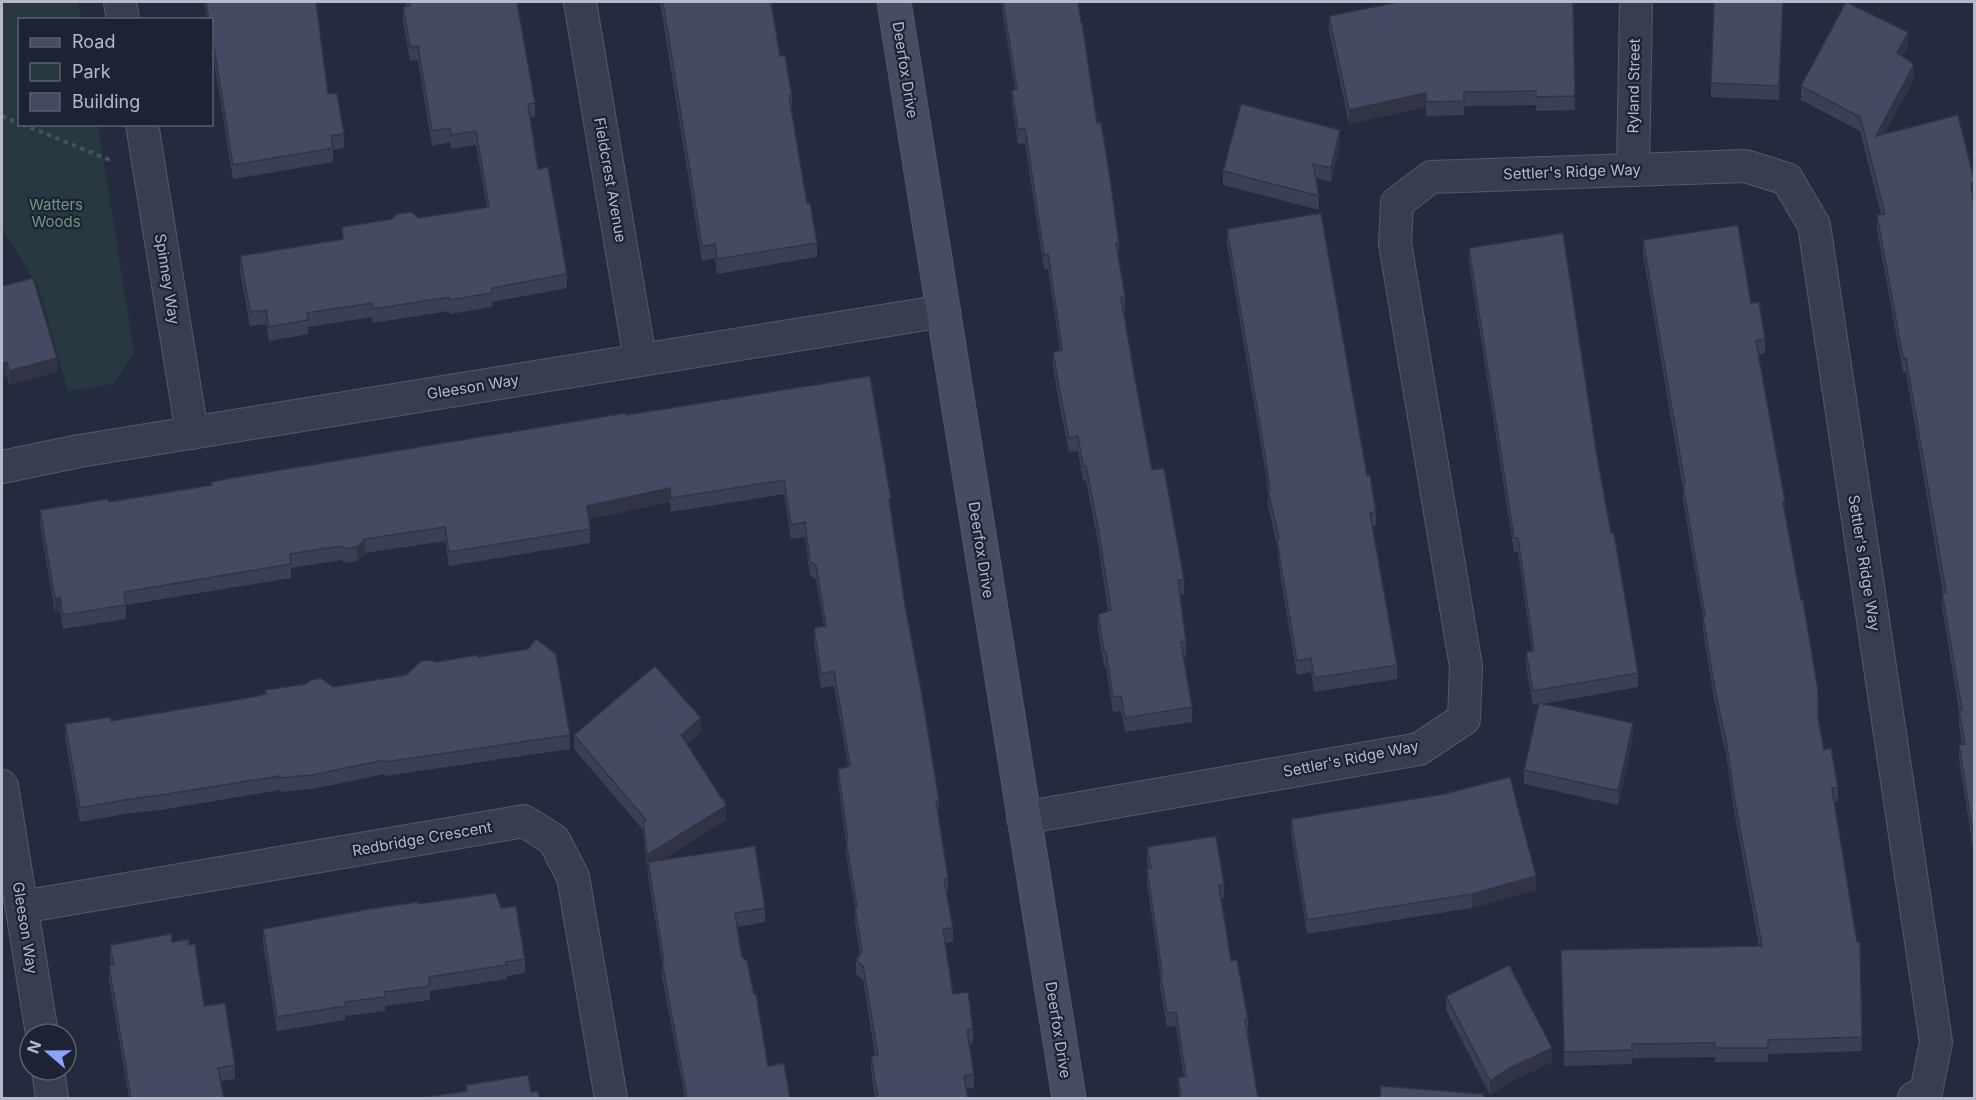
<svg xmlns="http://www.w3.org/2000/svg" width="1976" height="1100" font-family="Inter,sans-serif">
<rect width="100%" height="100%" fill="#252b3f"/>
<!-- green -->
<polygon fill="#273840" points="2,2 78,2 81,19 20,20 20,124 98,125 134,353 113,384 68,391 39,288 2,228"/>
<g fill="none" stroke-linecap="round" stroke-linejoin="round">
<defs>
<g id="street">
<polyline points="120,2 123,20"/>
<polyline points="580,2 640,359"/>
<polyline points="142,124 192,433"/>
<polyline points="1633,170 1636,2"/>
<polyline points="2,467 79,451 944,311"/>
<polyline points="2,786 42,1034"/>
<polyline points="1023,818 1419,749 1464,719 1466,667 1395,243 1397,203 1431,177 1745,166 1787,179 1814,225 1936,1042 1926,1092 1914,1098"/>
<polyline points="22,907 524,821 554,840 573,877 611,1098"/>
<polyline points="48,1070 52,1098"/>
</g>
<polyline id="secondary" points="894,2 1069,1098"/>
</defs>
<!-- street casing -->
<use href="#street" stroke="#545969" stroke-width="34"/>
<!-- secondary casing -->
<use href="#secondary" stroke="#545969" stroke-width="35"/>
<!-- path -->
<g stroke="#42545a" stroke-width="4" stroke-dasharray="4.5 4.5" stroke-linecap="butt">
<polyline points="2,116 20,124"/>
<polyline points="22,124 112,161"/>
</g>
<!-- street -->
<use href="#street" stroke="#393e4f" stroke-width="32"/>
<!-- secondary -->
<use href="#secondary" stroke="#474c62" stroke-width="33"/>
</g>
<!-- wall -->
<g fill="#3a4053">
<polygon points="204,2 316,2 328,94 344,134 344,148 333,150 333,162 233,179 212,49 212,20 207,20"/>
<polygon points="406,2 517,2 535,103 535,117 530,118 538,169 567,274 567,288 492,302 492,307 450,314 449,311 373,323 372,317 308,327 308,334 269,341 266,324 250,326 240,270 240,256 342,239 342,227 419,218 487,207 476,145 451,149 450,142 432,146 418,60 410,61 403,21 403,7 407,6"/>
<polygon points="660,2 771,2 780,56 792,96 792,110 807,203 817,243 817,257 717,274 715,258 702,261"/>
<polygon points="1001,2 1078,2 1097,123 1119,243 1119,258 1118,258 1125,296 1125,311 1123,311 1136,384 1152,470 1184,579 1184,594 1180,594 1186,641 1186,656 1183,656 1192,707 1192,722 1125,732 1121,711 1113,712 1106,667 1104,667 1098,629 1098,614 1107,613 1107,610 1108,610 1098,543 1086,480 1083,481 1078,451 1069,452 1060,408 1053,366 1053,352 1060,350 1048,269 1044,269 1025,143 1018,144 1012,104 1012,90 1015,89"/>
<polygon points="1573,2 1575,110 1536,111 1536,105 1464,106 1464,115 1426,116 1426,107 1349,124 1329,30 1329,16"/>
<polygon points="1783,2 1779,100 1711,97 1711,83"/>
<polygon points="1908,46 1902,56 1914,79 1884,133 1973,197 1974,207 1974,854 1959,759 1959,745 1962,745 1959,724 1959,710 1942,607 1942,593 1943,593 1906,372 1903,372 1877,229 1877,215 1881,214 1860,131 1801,100 1801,86"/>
<polygon points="1340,144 1331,182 1316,178 1319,196 1319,210 1223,185 1223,171"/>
<polygon points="1227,229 1367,475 1376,512 1376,526 1372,526 1397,665 1397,679 1314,692 1311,672 1297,675 1281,580 1277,546 1268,505 1268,494 1266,475 1227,243"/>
<polygon points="1643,240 1751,303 1765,339 1765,353 1758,355 1824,750 1838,787 1838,801 1834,801 1857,942 1860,942 1862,1051 1768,1054 1768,1062 1715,1062 1715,1057 1632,1058 1632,1064 1564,1066 1561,964 1759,946 1735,816 1725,747 1724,747 1714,698 1703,631 1703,617 1683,499 1683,489 1643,254"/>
<polygon points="1469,248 1597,456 1638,673 1638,687 1542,704 1633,737 1618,805 1524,784 1524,770 1539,704 1533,705 1526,666 1526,652 1532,651 1518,552 1514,552 1469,262"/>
<polygon points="2,286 57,372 9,385 7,376 2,377"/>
<polygon points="626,415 891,512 905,605 939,800 938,814 948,878 948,892 947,893 953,928 953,942 945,943 953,994 973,1029 973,1043 969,1044 974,1074 974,1088 966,1089 968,1098 875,1098 871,1070 871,1056 875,1055 863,980 856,974 856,960 860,954 855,922 855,908 846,855 846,841 838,783 838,769 847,767 848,765 834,686 821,688 814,642 814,628 824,626 816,580 810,575 805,537 791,539 784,494 671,512 670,502 589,519 590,529 590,543 511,556 449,566 445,541 365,553 357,561 345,563 341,560 291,568 291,578 126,605 126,619 63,629 60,611 55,613 40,524 40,510 109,502"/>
<polygon points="478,657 570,735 570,749 385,776 385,774 312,789 280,792 280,790 161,810 130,813 80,822 65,738 65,724 111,721 253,697 265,695 265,690 333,687 406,675 436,662"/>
<polygon points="701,732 687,744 726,820 663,859 765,908 765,922 737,927 742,957 768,1066 790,1098 685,1098 662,976 662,962 648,876 648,869 647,869 643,830 574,749 574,735"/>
<polygon points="1291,819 1536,890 1472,908 1307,934 1291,833"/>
<polygon points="1147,847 1224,884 1224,898 1221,899 1231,961 1248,1019 1248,1033 1258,1098 1179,1098 1178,1078 1184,1077 1176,1026 1167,1027 1160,987 1160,973 1147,883 1147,869 1148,868 1147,861"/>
<polygon points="418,904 501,908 525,959 525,973 507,976 507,979 430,991 430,1000 385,1006 385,1011 345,1016 345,1020 277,1031 263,943 263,929"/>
<polygon points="172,942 189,945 204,1006 235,1065 235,1079 221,1081 224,1098 129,1098 109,980 109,966 111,965 110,959 110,945"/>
<polygon points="1446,996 1552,1062 1508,1083 1490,1095 1446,1010"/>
</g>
<!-- shaded-wall -->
<g fill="#303444">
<polygon points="1783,2 1779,100 1779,86"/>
<polygon points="1908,32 1908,46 1897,67 1897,53"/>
<polygon points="1914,64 1914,79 1876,150 1876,136"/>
<polygon points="1426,93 1426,107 1349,124 1349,110"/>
<polygon points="1340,130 1340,144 1331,182 1331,168"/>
<polygon points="1974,182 1974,196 1971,197 1971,183"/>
<polygon points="57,358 57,372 9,385 9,371"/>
<polygon points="7,362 7,376 2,377 2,363"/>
<polygon points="670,488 670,502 587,520 587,506"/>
<polygon points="1785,501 1785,515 1783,502"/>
<polygon points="365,539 365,553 357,561 357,547"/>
<polygon points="60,597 60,611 55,613 55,599"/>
<polygon points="701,718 701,732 681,749 681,735"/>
<polygon points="1633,723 1633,737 1618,805 1618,791"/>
<polygon points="726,806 726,820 649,868 648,862 648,869 647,869 647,855"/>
<polygon points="1536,876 1536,890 1472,908 1472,894"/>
<polygon points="1552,1048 1552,1062 1508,1083 1490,1095 1490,1081 1508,1069"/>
</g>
<!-- building -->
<g fill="#444a61" stroke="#303444" stroke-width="1.5">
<polygon points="206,2 316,2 328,94 337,93 344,134 331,136 333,148 233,165 212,35 212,20 209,20"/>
<polygon points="409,2 517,2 535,103 528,104 538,169 548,167 567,274 492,288 492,293 450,300 449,297 373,309 372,303 307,313 308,320 269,327 266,310 250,312 240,256 343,239 342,227 392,219 397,214 411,212 419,218 489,207 476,131 451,135 450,128 432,131 418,46 410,47 403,7 410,6"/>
<polygon points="663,2 771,2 780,56 785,55 792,96 789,96 807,203 810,203 817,243 717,259 715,244 702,247"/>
<polygon points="1003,2 1078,2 1081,22 1082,22 1097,123 1101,122 1109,171 1119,243 1116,243 1125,296 1121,297 1136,384 1152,470 1164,468 1184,579 1178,580 1186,641 1181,642 1192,707 1125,718 1121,696 1113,697 1106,652 1104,652 1098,614 1107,612 1107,610 1111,610 1098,528 1086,466 1083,466 1078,436 1069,438 1060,393 1053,352 1062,350 1048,254 1044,255 1025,128 1018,130 1012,90 1017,89"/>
<polygon points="1398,2 1573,2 1575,96 1536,97 1536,91 1464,92 1464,101 1426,102 1426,93 1349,110 1329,16"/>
<polygon points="1714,2 1783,2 1779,86 1711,83"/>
<polygon points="1846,2 1908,32 1897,53 1914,64 1876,136 1958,115 1974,179 1974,182 1971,183 1974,207 1974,840 1959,745 1965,744 1959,710 1962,710 1942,593 1946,592 1906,358 1903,358 1877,215 1885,214 1860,117 1801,86"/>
<polygon points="1241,104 1340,130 1331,168 1313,164 1319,196 1223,171"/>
<polygon points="1321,213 1367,475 1370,475 1376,512 1370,513 1397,665 1314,678 1311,658 1297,661 1281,566 1277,539 1279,538 1268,491 1270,491 1266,461 1227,229"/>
<polygon points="1738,225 1751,303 1759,302 1765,339 1756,341 1785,501 1783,502 1801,600 1803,600 1818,690 1818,717 1824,750 1831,748 1838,787 1832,788 1857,942 1860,942 1862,1037 1768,1040 1768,1048 1715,1048 1715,1043 1632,1044 1632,1050 1564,1052 1561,950 1762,946 1735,802 1725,733 1724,733 1714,684 1703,617 1705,616 1683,485 1685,484 1643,240"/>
<polygon points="1563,233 1597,456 1611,533 1614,533 1638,673 1533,691 1526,652 1534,651 1518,538 1514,538 1469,248"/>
<polygon points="33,278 57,358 9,371 7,362 2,363 2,286"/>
<polygon points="870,376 891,499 889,499 905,605 921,689 939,800 936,801 948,878 944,879 953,928 943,929 953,994 968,992 973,1029 967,1030 974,1074 964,1076 968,1098 878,1098 871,1056 878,1055 863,966 856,960 862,951 855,908 857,907 846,841 848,841 838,769 848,767 847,765 850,765 834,671 821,674 814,628 826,626 816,566 810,561 805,522 791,525 784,480 671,498 670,488 587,506 590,529 511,542 449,552 445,527 365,539 357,547 345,549 341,546 290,554 291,564 124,592 126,605 63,615 60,597 55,599 40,510 108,499 109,502 212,485 211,482 231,478 626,413 626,415"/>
<polygon points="536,639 556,654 570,735 385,762 385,760 312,775 280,778 280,776 161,795 130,799 80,808 65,724 110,717 111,721 253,697 266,694 265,690 306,684 311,680 321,678 333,687 406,675 421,661 432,660 436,662 477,655 478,657 528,649"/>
<polygon points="655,666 701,718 681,735 722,799 724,799 726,806 647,855 643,821 646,820 574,735"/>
<polygon points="1539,703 1633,723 1618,791 1524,770"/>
<polygon points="1510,777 1536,876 1472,894 1307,920 1291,819 1444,794"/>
<polygon points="1216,836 1224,884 1219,885 1231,961 1237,960 1248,1019 1245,1019 1258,1098 1181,1098 1178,1078 1186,1076 1176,1012 1167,1013 1160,973 1162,972 1147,869 1151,868 1147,847"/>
<polygon points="755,846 765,908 735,913 742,957 747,961 754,994 756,994 768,1066 784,1063 790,1098 687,1098 662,962 664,962 648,862"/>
<polygon points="496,893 501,908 516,906 525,959 506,962 507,965 429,977 430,986 385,992 385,997 345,1002 345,1006 277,1017 263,929 369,909 418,902 418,904"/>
<polygon points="171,934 172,942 189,939 189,945 195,944 204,1006 225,1003 235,1065 218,1068 224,1098 131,1098 109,966 114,965 110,945"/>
<polygon points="1509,965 1552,1048 1508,1069 1490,1081 1446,996"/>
<polygon points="528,1075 531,1092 538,1091 539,1098 418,1098 467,1091 466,1085"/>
<polygon points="1381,1086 1484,1094 1483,1098 1380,1098"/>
</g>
<g text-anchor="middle" stroke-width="4.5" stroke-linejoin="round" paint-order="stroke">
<!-- street labels -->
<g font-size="15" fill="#b5b9c9" stroke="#1e2334">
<text transform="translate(905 70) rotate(81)" y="5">Deerfox Drive</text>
<text transform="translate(1634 86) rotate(-89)" y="5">Ryland Street</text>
<text transform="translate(1572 172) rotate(-2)" y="5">Settler's Ridge Way</text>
<text transform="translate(610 180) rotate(80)" y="5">Fieldcrest Avenue</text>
<text transform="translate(167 279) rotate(81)" y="5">Spinney Way</text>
<text transform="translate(473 387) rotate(-9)" y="5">Gleeson Way</text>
<text transform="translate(981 550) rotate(81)" y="5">Deerfox Drive</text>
<text transform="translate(1864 563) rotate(81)" y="5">Settler's Ridge Way</text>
<text transform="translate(1351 759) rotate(-11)" y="5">Settler's Ridge Way</text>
<text transform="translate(422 839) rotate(-10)" y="5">Redbridge Crescent</text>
<text transform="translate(25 928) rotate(81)" y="5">Gleeson Way</text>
<text transform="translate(1058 1030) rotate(81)" y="5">Deerfox Drive</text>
</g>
<!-- park labels -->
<g font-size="15" fill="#6c9a7f" stroke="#1e2334">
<text x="56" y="210">Watters<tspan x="56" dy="17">Woods</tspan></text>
</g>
</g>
<!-- border -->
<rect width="1976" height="1100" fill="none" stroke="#b5b9c9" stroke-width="6"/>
<!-- legend -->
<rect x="18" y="18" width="195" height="108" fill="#1e2334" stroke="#5a5f70" stroke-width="1.5"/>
<rect x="30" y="38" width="30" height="9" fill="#474c62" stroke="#5a5f70" stroke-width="1.5"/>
<text x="72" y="48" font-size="18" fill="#b5b9c9">Road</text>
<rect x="30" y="63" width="30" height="18" fill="#273840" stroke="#5a5f70" stroke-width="1.5"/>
<text x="72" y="78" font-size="18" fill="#b5b9c9">Park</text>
<rect x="30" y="93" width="30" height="18" fill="#444a61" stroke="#5a5f70" stroke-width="1.5"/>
<text x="72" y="108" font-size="18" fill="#b5b9c9">Building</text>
<!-- north arrow -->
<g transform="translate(48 1052) rotate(290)"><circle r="28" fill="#1e2334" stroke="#5a5f70" stroke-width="1.5"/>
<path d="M0-4.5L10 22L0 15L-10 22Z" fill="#8ca3f8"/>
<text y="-9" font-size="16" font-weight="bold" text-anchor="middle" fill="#b5b9c9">N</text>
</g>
</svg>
